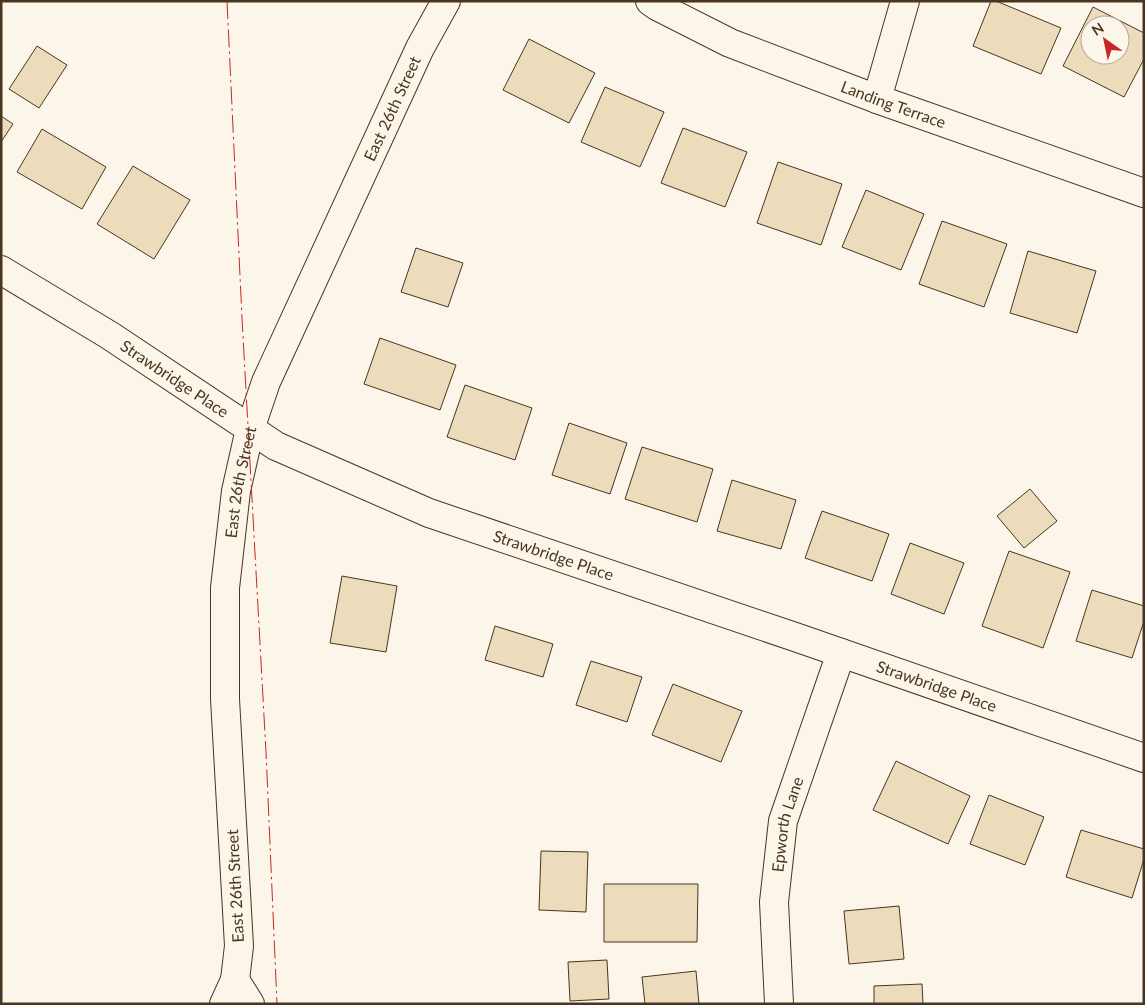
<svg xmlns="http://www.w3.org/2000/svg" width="1145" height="1005" font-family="Lato,sans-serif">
<rect width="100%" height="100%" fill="#fbf6e9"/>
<!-- building -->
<g fill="#ecdcbc" stroke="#4a3520" fill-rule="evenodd">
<polygon points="991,1 996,1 1061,28 1041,74 973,46"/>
<path d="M1093,7L1144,33V59L1124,97L1063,66ZM1090,25H1120V55H1090Z"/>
<polygon points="529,39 595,73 569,123 503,90"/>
<polygon points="37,46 67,65 39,108 9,89"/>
<polygon points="605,87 664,112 640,167 581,142"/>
<polygon points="1,116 13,124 1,142"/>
<polygon points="683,128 747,152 725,207 661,183"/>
<polygon points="42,129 106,167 82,209 17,172"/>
<polygon points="778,162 842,184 821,245 757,223"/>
<polygon points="133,166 190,200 154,259 97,224"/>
<polygon points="866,190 924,214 901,270 842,247"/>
<polygon points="942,221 1007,244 984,307 919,284"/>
<polygon points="416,248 463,263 448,307 401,292"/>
<polygon points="1028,251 1096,271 1077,333 1010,313"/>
<polygon points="380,338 456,365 440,410 364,384"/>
<polygon points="465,385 532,408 515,460 447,437"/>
<polygon points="569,423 627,443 610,494 552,475"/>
<polygon points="642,447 713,469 697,522 625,499"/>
<polygon points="732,480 796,500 781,549 717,531"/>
<polygon points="1030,489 1057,521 1024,548 997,516"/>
<polygon points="822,511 889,534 872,581 805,558"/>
<polygon points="910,543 964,563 944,614 891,594"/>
<polygon points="1009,551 1070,572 1043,648 982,626"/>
<polygon points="342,576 397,586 386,652 330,643"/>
<polygon points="1092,590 1144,606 1144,621 1132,658 1076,641"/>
<polygon points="495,626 553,644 543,677 485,660"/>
<polygon points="591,661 642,677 627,722 576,705"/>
<polygon points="673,684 742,711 721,762 652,735"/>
<polygon points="896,761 970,796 948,844 873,810"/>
<polygon points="989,795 1044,817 1025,865 970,844"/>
<polygon points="1081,830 1144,849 1144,859 1132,898 1066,877"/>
<polygon points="541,851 588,852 586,912 539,910"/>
<polygon points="604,884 698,884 697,942 604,942"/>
<polygon points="899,906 904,959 849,964 844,911"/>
<polygon points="607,960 609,999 570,1001 568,962"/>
<polygon points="696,971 699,1004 645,1004 642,977"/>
<polygon points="922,984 923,1004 874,1004 874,986"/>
</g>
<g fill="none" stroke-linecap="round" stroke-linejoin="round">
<defs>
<g id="street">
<path id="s1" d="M650,1L657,6L730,43L877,99L1144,193"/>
<polyline points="877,99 905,1"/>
<path id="s2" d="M1,270L109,335L276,446L429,513L798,638L1144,758"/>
<polyline points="235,980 250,1004"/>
<path id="s3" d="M779,1004L774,902L783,821L841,653"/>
</g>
<g id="secondary">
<path id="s4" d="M224,1004L235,980L239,946L225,699V588L236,491L250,429L266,382L420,48L446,1"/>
</g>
</defs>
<!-- street casing -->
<use href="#street" stroke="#4a3520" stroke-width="30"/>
<!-- secondary casing -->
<use href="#secondary" stroke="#4a3520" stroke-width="30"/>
<!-- street -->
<use href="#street" stroke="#fbf6e9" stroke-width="28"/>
<!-- secondary -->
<use href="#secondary" stroke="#fbf6e9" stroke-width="28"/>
<!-- power -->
<polyline stroke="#c62828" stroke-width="1" stroke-dasharray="18 4 2.5 4" stroke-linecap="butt" points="227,1 242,318 266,752 277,1004"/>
</g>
<g text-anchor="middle" stroke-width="4" stroke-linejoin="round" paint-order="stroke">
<!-- street labels -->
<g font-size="16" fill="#4a3520" stroke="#fbf6e9">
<text dy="6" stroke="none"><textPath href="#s1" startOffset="265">Landing Terrace</textPath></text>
<text dy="6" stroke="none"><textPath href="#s4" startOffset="931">East 26th Street</textPath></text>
<text dy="6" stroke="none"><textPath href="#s2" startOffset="205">Strawbridge Place</textPath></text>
<text dy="6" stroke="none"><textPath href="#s4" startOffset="526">East 26th Street</textPath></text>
<text dy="6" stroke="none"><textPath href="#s2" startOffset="625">Strawbridge Place</textPath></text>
<text dy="6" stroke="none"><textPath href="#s2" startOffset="1030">Strawbridge Place</textPath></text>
<text dy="6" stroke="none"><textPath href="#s3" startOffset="181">Epworth Lane</textPath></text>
<text transform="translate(235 886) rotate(-93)" y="6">East 26th Street</text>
</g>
</g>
<!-- border -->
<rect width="1145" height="1005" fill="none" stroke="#4a3520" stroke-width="5"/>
<!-- north arrow -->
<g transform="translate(1105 40) rotate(327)"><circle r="24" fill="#fbf6e9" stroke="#b4a999"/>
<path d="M0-4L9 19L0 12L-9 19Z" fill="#c62828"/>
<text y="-8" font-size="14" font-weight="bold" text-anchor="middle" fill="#4a3520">N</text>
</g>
</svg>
